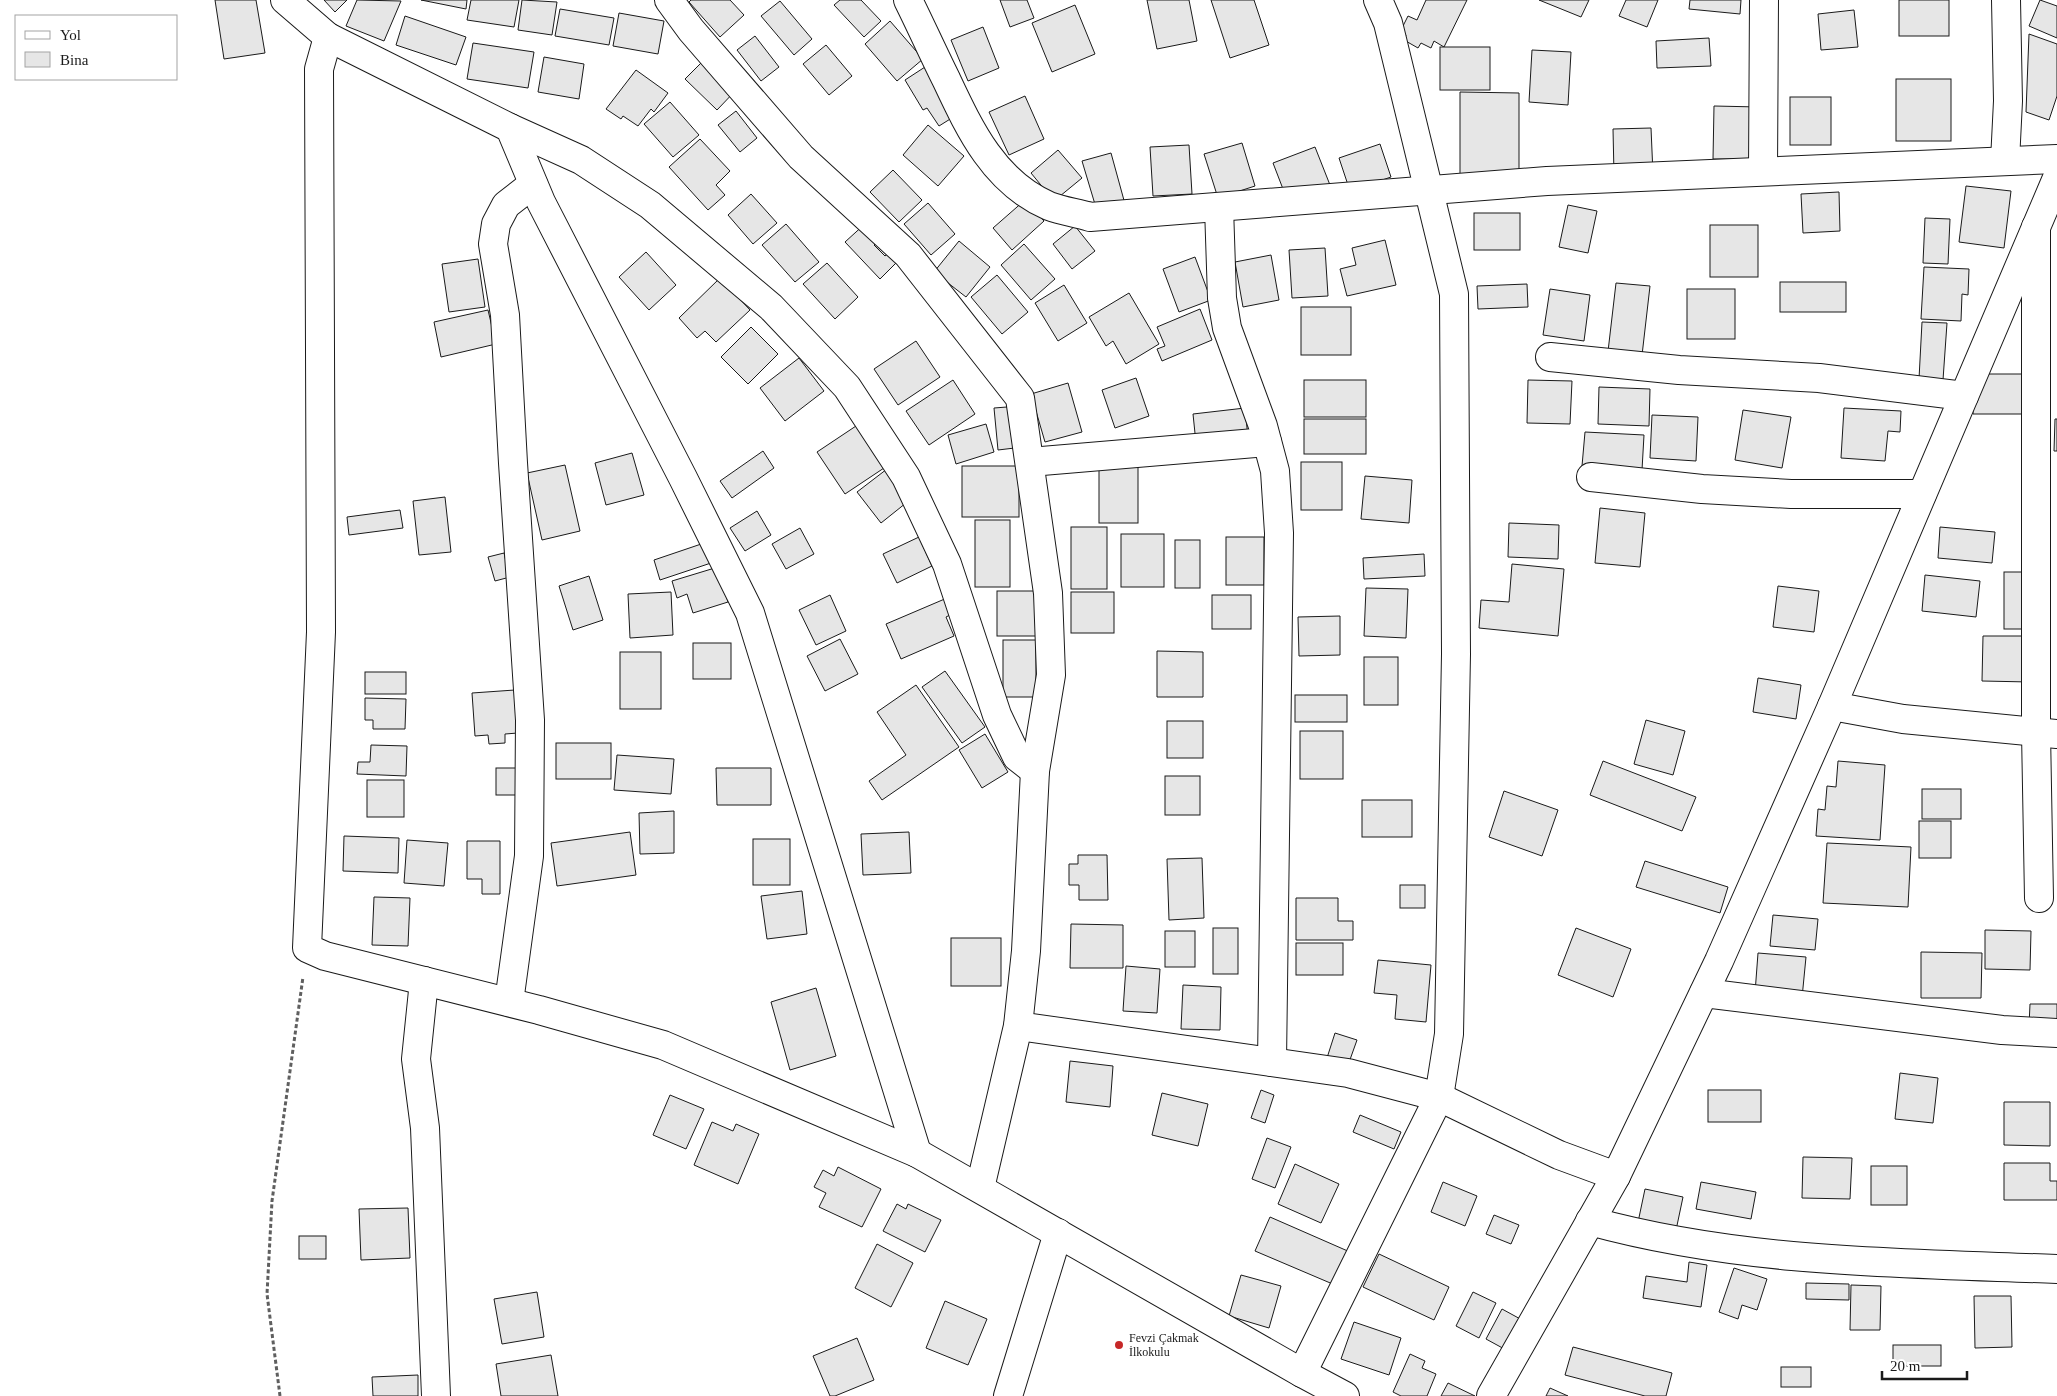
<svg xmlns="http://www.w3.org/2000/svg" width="2057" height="1396" font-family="Georgia,serif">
<rect width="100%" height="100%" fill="#fff"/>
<!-- building -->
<g fill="#e6e6e6" stroke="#1a1a1a">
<polygon points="215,0 256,0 265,53 224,59"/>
<polygon points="324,0 347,0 335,12"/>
<polygon points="357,0 401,1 384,41 346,26"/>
<polygon points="421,0 467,0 466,9"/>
<polygon points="471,0 519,0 514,27 467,20"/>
<polygon points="522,0 557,2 552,35 518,30"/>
<polygon points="691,0 730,0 744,15 720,37 689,2"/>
<polygon points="840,0 861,0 881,21 864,37 834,5"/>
<polygon points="1000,0 1027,0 1034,18 1010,27"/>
<polygon points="1147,0 1189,0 1197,41 1157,49"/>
<polygon points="1211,0 1254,0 1269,45 1230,58"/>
<polygon points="1426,0 1467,0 1444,47 1434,41 1431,48 1421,43 1418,48 1404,40 1406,35 1400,32 1408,16 1417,20"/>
<polygon points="1539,0 1589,0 1581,17"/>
<polygon points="1626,0 1658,0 1647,27 1619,16"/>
<polygon points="1690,0 1741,0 1740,14 1689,9"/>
<rect x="1899" y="0" width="50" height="36"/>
<polygon points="2040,0 2057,6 2057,38 2029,26"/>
<polygon points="780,1 812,39 794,55 761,16"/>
<polygon points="1075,5 1095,54 1052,72 1032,23"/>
<polygon points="560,9 614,18 609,45 555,36"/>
<polygon points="1854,10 1858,47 1821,50 1818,14"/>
<polygon points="619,13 664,21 658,54 613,46"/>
<polygon points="405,16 466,37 456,65 396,45"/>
<polygon points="890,21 923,59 897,81 865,44"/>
<polygon points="983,27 999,68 968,81 951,40"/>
<polygon points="2029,34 2057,44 2057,96 2049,120 2026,112"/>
<polygon points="755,36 779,67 761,81 737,50"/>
<polygon points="1709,38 1711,66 1657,68 1656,41"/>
<polygon points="473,43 534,52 528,88 467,79"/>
<polygon points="826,45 852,76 829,95 803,64"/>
<rect x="1440" y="47" width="50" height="43"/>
<polygon points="1532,50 1571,52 1568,105 1529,102"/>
<polygon points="544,57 584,64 579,99 538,92"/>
<polygon points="702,62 738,88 717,110 685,79"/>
<polygon points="925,67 955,116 939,126 927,108 923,110 905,80"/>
<polygon points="636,70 668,93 654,112 651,109 638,126 623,116 621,119 606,109"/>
<rect x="1896" y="79" width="55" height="62"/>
<polygon points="1460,92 1519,93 1519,177 1460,177"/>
<polygon points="1025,96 1044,139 1009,155 989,112"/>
<rect x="1790" y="97" width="41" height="48"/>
<polygon points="670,102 699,135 673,157 644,124"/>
<polygon points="1714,106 1759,107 1758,159 1713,159"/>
<polygon points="736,111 757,138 740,152 718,125"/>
<polygon points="928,125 964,156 938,186 903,155"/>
<polygon points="1651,128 1653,174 1614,175 1613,129"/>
<polygon points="700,139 730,171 716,185 725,195 708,210 669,167"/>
<polygon points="1242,143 1255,186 1218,198 1204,154"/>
<polygon points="1380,144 1391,177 1350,191 1339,158"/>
<polygon points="1189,145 1192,194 1153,196 1150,147"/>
<polygon points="1315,147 1330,185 1288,202 1273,163"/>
<polygon points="1058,150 1082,178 1054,201 1031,173"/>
<polygon points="1111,153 1125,204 1097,211 1082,161"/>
<polygon points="893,170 922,200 899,222 870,192"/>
<polygon points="1966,186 2011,191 2004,248 1959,242"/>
<polygon points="1839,192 1840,231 1803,233 1801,194"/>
<polygon points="751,194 777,223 753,244 728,215"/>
<polygon points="1025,200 1044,221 1012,250 993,228"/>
<polygon points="928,203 955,234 931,255 904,224"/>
<polygon points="1568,205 1597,211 1588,253 1559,247"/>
<rect x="1474" y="213" width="46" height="37"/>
<polygon points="1925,218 1950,219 1948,264 1923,263"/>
<polygon points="867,222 882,237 874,245 885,256 891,251 899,260 880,279 845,242"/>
<polygon points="786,224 819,262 795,282 762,245"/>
<rect x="1710" y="225" width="48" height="52"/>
<polygon points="1075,226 1095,251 1072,269 1053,244"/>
<polygon points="1385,240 1396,285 1347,296 1340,269 1356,265 1352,248"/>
<polygon points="959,241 990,267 966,297 934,272"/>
<polygon points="1024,244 1055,279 1031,300 1001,265"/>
<polygon points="1325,248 1328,296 1292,298 1289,250"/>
<polygon points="646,252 676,285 649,310 619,277"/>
<polygon points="1271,255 1279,300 1243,307 1235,262"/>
<polygon points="1195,257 1211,300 1179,312 1163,269"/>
<polygon points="478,259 485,307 449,312 442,264"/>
<polygon points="827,263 858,297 835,319 803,284"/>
<polygon points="1924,267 1969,269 1968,295 1962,294 1961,321 1921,319"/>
<polygon points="997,275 1028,312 1002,334 971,297"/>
<polygon points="720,278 750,310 716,342 705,331 697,338 679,318"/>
<rect x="1780" y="282" width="66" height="30"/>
<polygon points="1616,283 1650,286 1641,364 1607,360"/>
<polygon points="1527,284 1528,307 1478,309 1477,286"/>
<polygon points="1064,285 1087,323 1058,341 1035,303"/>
<polygon points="1550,289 1590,295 1584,341 1543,335"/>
<rect x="1687" y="289" width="48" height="50"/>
<polygon points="1129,293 1159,344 1126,364 1113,341 1106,346 1089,317"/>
<rect x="1301" y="307" width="50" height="48"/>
<polygon points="1200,309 1212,340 1162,361 1157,349 1165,346 1157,327"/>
<polygon points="488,310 496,344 441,357 434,322"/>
<polygon points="1922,322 1947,323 1943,380 1919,379"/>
<polygon points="751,327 778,354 748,384 721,357"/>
<polygon points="916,341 940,377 898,405 874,369"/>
<polygon points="799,358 824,391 785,421 760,388"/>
<polygon points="1977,374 2034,374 2034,414 1973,414 1973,394"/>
<polygon points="1136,378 1149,416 1115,428 1102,390"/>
<polygon points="953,380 975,414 929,445 906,411"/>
<rect x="1304" y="380" width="62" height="37"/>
<polygon points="1528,380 1572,381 1570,424 1527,423"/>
<polygon points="1068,383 1082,432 1045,442 1031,394"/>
<polygon points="1599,387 1650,389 1649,426 1598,424"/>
<polygon points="1020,406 1023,447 998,450 994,408"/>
<polygon points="1245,408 1248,438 1196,443 1193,414"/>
<polygon points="1844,408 1901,411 1900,432 1888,431 1885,461 1841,458"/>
<polygon points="1743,410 1791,417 1782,468 1735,460"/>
<polygon points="1652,415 1698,417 1696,461 1650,458"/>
<rect x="1304" y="419" width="62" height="35"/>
<polygon points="2055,419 2057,419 2057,451 2054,451"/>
<polygon points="986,424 994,452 956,464 948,435"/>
<polygon points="856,426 884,468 845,494 817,452"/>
<polygon points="1585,432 1644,435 1642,470 1582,466"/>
<polygon points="763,451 774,468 732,498 720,481"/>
<polygon points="632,453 644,495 606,505 595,463"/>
<rect x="1301" y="462" width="41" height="48"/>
<rect x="1099" y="464" width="39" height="59"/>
<polygon points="565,465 580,531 542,540 527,473"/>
<rect x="962" y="466" width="57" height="51"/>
<polygon points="887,469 911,499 881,523 857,492"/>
<polygon points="1365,476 1412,480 1409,523 1361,519"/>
<polygon points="445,497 451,552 419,555 413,501"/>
<polygon points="1600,508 1645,513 1640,567 1595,563"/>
<polygon points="400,510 403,528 349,535 347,517"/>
<polygon points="757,511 771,535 745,551 730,528"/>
<rect x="975" y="520" width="35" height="67"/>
<polygon points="1509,523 1559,525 1558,559 1508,557"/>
<rect x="1071" y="527" width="36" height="62"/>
<polygon points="1940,527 1995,532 1992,563 1938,558"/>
<polygon points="800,528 814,554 786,569 772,544"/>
<rect x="1121" y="534" width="43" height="53"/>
<polygon points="919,537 932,566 897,583 883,554"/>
<rect x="1226" y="537" width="38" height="48"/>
<polygon points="713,540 720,560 660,580 654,560"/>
<rect x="1175" y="540" width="25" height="48"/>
<polygon points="504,553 510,577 495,581 488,557"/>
<polygon points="1424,554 1425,576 1364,579 1363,558"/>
<polygon points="1512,564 1564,569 1558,636 1479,628 1481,600 1509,602"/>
<polygon points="718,567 728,602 693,613 687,594 677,598 672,581"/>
<rect x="2004" y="572" width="27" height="57"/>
<polygon points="1925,575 1980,581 1976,617 1922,611"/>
<polygon points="589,576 603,620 573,630 559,586"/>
<polygon points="1778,586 1819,591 1814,632 1773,627"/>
<polygon points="1366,588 1408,589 1406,638 1364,636"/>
<rect x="997" y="591" width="39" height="45"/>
<polygon points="671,592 673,635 630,638 628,594"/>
<rect x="1071" y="592" width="43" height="41"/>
<polygon points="830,595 846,631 816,645 799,610"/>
<rect x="1212" y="595" width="39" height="34"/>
<polygon points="947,598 954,613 946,617 954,636 901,659 886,624"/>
<polygon points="1340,616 1340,655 1299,656 1298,617"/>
<polygon points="1983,636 2031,636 2030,682 1982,681"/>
<polygon points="840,639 858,674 825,691 807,656"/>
<rect x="1003" y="640" width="33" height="57"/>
<rect x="693" y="643" width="38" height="36"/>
<polygon points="1157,651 1203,652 1203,697 1157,697"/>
<rect x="620" y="652" width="41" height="57"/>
<rect x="1364" y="657" width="34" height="48"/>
<polygon points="945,671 985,727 962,743 922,687"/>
<rect x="365" y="672" width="41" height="22"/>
<polygon points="1758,678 1801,685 1796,719 1753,712"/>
<polygon points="916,685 959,747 882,800 869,781 906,755 877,712"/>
<polygon points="515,690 518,733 505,734 505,743 489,744 488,735 475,736 472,693"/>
<rect x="1295" y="695" width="52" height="27"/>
<polygon points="365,698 406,699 405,729 373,729 373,720 365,720"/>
<polygon points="1646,720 1685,731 1673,775 1634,764"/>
<rect x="1167" y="721" width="36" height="37"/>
<rect x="1300" y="731" width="43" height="48"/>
<polygon points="985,734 1008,772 982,788 959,750"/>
<rect x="556" y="743" width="55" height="36"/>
<polygon points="371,745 407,746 406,776 357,774 358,762 370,762"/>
<polygon points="617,755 674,759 671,794 614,790"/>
<polygon points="1603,761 1696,797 1682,831 1590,795"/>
<polygon points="1838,761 1885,765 1880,840 1816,836 1818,809 1825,810 1827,786 1836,787"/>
<rect x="496" y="768" width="27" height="27"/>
<polygon points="716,768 771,768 771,805 717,805"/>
<rect x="1165" y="776" width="35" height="39"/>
<rect x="367" y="780" width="37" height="37"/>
<rect x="1922" y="789" width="39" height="30"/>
<polygon points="1504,791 1558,810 1542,856 1489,837"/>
<rect x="1362" y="800" width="50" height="37"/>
<polygon points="674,811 674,853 640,854 639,813"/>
<rect x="1919" y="821" width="32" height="37"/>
<polygon points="630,832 636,875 557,886 551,843"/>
<polygon points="909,832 911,873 863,875 861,834"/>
<polygon points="344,836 399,838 398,873 343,871"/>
<rect x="753" y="839" width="37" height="46"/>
<polygon points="407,840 448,843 444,886 404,883"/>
<polygon points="467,841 500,841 500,894 482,894 482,879 467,879"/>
<polygon points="1827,843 1911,847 1908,907 1823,903"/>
<polygon points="1078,855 1107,855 1108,900 1079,900 1079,885 1069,885 1069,864 1078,864"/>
<polygon points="1202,858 1204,918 1169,920 1167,859"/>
<polygon points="1645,861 1728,887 1720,913 1636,887"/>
<rect x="1400" y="885" width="25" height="23"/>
<polygon points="802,891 807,934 767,939 761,896"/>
<polygon points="374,897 410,898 408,946 372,945"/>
<polygon points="1296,898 1338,898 1338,921 1353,921 1353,940 1296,940"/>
<polygon points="1773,915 1818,919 1815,950 1770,946"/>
<polygon points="1071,924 1123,925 1123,968 1070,968"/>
<rect x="1213" y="928" width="25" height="46"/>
<polygon points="1576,928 1631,949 1613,997 1558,975"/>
<polygon points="1985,930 2031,931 2030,970 1985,969"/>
<rect x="1165" y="931" width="30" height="36"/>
<rect x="951" y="938" width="50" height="48"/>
<rect x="1296" y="943" width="47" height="32"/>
<polygon points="1921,952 1982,953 1981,998 1921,998"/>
<polygon points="1758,953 1806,957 1802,998 1755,993"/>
<polygon points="1378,960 1431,965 1426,1022 1395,1019 1397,995 1374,993"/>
<polygon points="1126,966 1160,969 1157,1013 1123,1011"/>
<polygon points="1183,985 1221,987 1220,1030 1181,1029"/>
<polygon points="816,988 836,1056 790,1070 771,1002"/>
<polygon points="2030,1004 2057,1004 2057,1027 2029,1026"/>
<polygon points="1335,1033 1357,1040 1347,1068 1326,1061"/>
<polygon points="1070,1061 1113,1066 1110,1107 1066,1102"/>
<polygon points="1900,1073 1938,1078 1933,1123 1895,1119"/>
<polygon points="1261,1090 1274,1095 1265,1123 1251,1118"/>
<rect x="1708" y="1090" width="53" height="32"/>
<polygon points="1162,1093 1208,1104 1198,1146 1152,1135"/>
<polygon points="670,1095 704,1109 686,1149 653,1135"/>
<polygon points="2004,1102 2050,1102 2050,1146 2004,1145"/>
<polygon points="1360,1115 1401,1132 1394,1149 1353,1132"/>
<polygon points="712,1122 733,1131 736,1124 759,1134 738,1184 694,1165"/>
<polygon points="1267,1138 1291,1147 1275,1188 1252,1179"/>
<polygon points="1803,1157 1852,1158 1850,1199 1802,1198"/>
<polygon points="2004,1163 2050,1163 2050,1181 2057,1181 2057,1200 2004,1200"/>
<polygon points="1295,1164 1339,1184 1321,1223 1278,1204"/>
<rect x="1871" y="1166" width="36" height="39"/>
<polygon points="838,1167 881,1189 862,1227 819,1207 826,1193 814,1187 823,1170 834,1176"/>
<polygon points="1443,1182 1477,1196 1465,1226 1431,1212"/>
<polygon points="1701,1182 1756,1192 1751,1219 1696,1209"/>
<polygon points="1645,1189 1683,1197 1675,1235 1637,1227"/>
<polygon points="897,1204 906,1209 908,1204 941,1220 925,1252 883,1231"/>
<polygon points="408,1208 410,1258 361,1260 359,1209"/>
<polygon points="1494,1215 1519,1225 1511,1244 1486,1234"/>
<polygon points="1270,1217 1350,1252 1335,1285 1255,1251"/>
<rect x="299" y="1236" width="27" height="23"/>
<polygon points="877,1244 913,1263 891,1307 855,1288"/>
<polygon points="1379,1254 1449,1287 1434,1320 1363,1287"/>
<polygon points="1689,1262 1707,1265 1701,1307 1643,1298 1646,1276 1687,1282"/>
<polygon points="1734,1268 1767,1279 1757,1310 1742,1305 1738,1319 1719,1312"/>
<polygon points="1241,1275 1281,1286 1269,1328 1229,1316"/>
<polygon points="1806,1283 1849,1284 1849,1300 1806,1299"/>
<polygon points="1851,1285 1881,1286 1880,1330 1850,1330"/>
<polygon points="537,1292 544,1337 502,1344 494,1299"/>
<polygon points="1473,1292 1496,1303 1479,1338 1456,1326"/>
<polygon points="1974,1296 2011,1296 2012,1347 1975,1348"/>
<polygon points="945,1301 987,1319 968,1365 926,1348"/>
<polygon points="1502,1309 1524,1321 1508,1351 1486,1339"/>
<polygon points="1354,1322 1401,1338 1389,1375 1341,1359"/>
<polygon points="857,1338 874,1380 835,1396 830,1396 813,1356"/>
<rect x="1893" y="1345" width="48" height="21"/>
<polygon points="1573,1347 1672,1373 1666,1396 1645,1396 1565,1375"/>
<polygon points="1410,1354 1425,1361 1422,1368 1436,1374 1427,1396 1401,1396 1393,1392"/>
<polygon points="551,1355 558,1396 501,1396 496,1364"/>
<rect x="1781" y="1367" width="30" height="20"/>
<polygon points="418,1375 418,1396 373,1396 372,1377"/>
<polygon points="1448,1383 1475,1396 1441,1396"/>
<polygon points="1550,1388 1568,1396 1546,1396"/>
</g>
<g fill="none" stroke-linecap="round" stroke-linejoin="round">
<defs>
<g id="minor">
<polyline points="285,0 328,37 510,128 541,202 683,478 750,613 917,1153"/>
<polyline points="669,0 691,30 801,157 908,255 1020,398 1048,593 1051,675 1035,771 1026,951 1018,1026 980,1188"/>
<path d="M908,0C921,26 933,53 946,79C970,130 994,182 1049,206C1062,211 1077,213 1090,217L1547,181L2057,159"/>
<polyline points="328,37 319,69 321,632 307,948 325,956 539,1010 663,1045 917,1153 1302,1373 1345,1396"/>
<polyline points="510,128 581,160 650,205 771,307 847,387 906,477 947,564 997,715 1017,757 1035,771"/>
<polyline points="2005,161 2008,101 2006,0"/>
<polyline points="1763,171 1764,0"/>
<polyline points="1219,207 1222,298 1227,328 1263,426 1275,471 1279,533 1272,1062"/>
<polyline points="2036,227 2036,732 2039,898"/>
<polyline points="1550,357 1679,370 1819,378 1964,396"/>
<polyline points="1030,462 1267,442"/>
<polyline points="1591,477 1702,489 1791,494 1922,494"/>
<polyline points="1832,706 1903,719 2057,734"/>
<polyline points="424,981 416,1059 425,1128 436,1396"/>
<polyline points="1704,993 2002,1030 2057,1033"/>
<polyline points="509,1002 529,856 530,720 513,463 505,315 493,244 496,224 506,205 533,184"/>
<polyline points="1018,1026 1348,1073 1439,1097 1559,1155 1616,1176"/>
<path d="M1590,1221C1742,1263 1901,1263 2057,1269"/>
<polyline points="1302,1373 1439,1097 1449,1034 1456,654 1454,294 1388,23 1378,0"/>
<polyline points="1008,1396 1058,1233"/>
</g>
<polyline id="major" points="1491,1396 1616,1176 1719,961 1832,706 2057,178"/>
</defs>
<!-- minor casing -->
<use href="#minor" stroke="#1a1a1a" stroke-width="30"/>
<!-- major casing -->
<use href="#major" stroke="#1a1a1a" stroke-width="30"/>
<!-- path -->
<polyline stroke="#5f5f5f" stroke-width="3" stroke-dasharray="4 2.5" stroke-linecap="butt" points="280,1396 267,1294 272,1201 303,977"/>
<!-- minor -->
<use href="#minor" stroke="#fff" stroke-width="28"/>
<!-- major -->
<use href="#major" stroke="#fff" stroke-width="28"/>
</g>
<!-- markers -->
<circle fill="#c62828" stroke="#fff" stroke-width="2" cx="1119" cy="1345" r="5"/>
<g text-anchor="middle" stroke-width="4" stroke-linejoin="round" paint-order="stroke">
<!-- poi labels -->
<g font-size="12" fill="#1a1a1a" stroke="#fff" text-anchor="start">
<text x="1129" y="1342">Fevzi Çakmak<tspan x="1129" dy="14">İlkokulu</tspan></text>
</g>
</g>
<!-- legend -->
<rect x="15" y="15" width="162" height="65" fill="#ffffff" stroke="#a3a3a3"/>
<rect x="25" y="31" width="25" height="8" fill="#ffffff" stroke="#a3a3a3"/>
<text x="60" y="40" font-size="15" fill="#1a1a1a">Yol</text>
<rect x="25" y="52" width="25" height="15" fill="#e6e6e6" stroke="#a3a3a3"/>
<text x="60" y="65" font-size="15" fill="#1a1a1a">Bina</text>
<!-- scale -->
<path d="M1882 1371v8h85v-8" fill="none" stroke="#1a1a1a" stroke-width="2.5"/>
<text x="1890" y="1371" font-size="15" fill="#1a1a1a" stroke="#ffffff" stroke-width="4" paint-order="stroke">20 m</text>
</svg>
